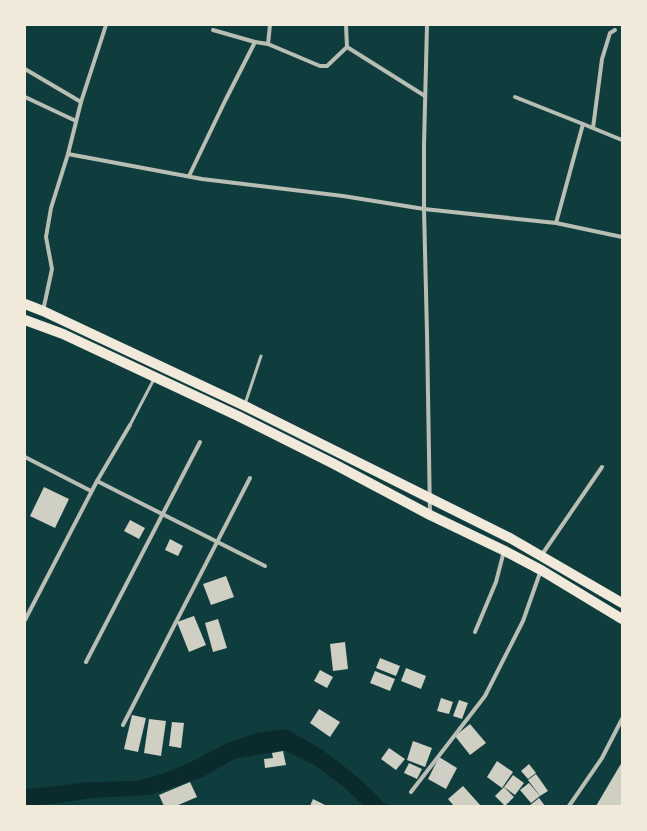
<svg xmlns="http://www.w3.org/2000/svg" width="647" height="831" font-family="Karla,sans-serif">
<rect width="100%" height="100%" fill="#0f3d3e"/>
<!-- water -->
<path fill="#0a2a2b" d="M286,729C297,736 310,742 321,749C345,766 368,785 387,806H364L345,788L316,766L284,750L234,759L203,777L149,795L92,798L51,804L25,806V788L31,789L89,782L138,781L162,774L187,764L225,744L256,733Z"/>
<!-- building -->
<g fill="#cfcfc3">
<polygon points="44,487 69,499 55,528 30,516"/>
<polygon points="130,520 145,528 139,539 124,531"/>
<polygon points="170,539 183,546 178,556 165,550"/>
<polygon points="226,576 234,597 211,605 203,584"/>
<polygon points="194,616 206,645 189,652 177,622"/>
<polygon points="218,619 227,648 213,652 205,623"/>
<polygon points="345,642 348,669 333,671 330,644"/>
<polygon points="380,658 400,666 396,676 376,668"/>
<polygon points="406,668 426,676 421,689 401,681"/>
<polygon points="320,670 333,677 327,688 314,681"/>
<polygon points="375,671 395,679 390,691 370,683"/>
<polygon points="441,698 453,702 449,714 437,711"/>
<polygon points="459,700 468,703 462,719 453,716"/>
<polygon points="319,709 340,722 330,737 310,723"/>
<polygon points="132,715 146,718 138,752 124,749"/>
<polygon points="149,719 166,721 161,756 144,753"/>
<polygon points="172,722 184,723 181,748 169,746"/>
<polygon points="470,724 486,743 470,755 455,736"/>
<polygon points="413,741 432,748 425,767 407,760"/>
<polygon points="389,748 405,759 396,770 381,759"/>
<polygon points="283,751 286,765 265,768 264,759 273,758 272,753"/>
<polygon points="439,757 457,768 446,789 428,779"/>
<polygon points="497,761 513,772 502,788 487,777"/>
<polygon points="622,762 622,806 596,806"/>
<polygon points="409,763 422,769 417,779 404,773"/>
<polygon points="529,764 536,773 528,779 521,771"/>
<polygon points="536,774 548,791 540,796 528,780"/>
<polygon points="513,775 524,783 515,795 504,787"/>
<polygon points="190,782 197,797 176,806 164,806 159,795"/>
<polygon points="529,783 540,796 531,803 520,790"/>
<polygon points="463,786 481,806 454,806 448,799"/>
<polygon points="504,787 514,797 505,806 495,796"/>
<polygon points="539,798 545,806 529,806"/>
<polygon points="313,799 327,806 310,806"/>
</g>
<g fill="none" stroke-linecap="round" stroke-linejoin="round">
<!-- service -->
<g stroke="#b8beb3" stroke-width="3">
<polyline points="245,404 261,356"/>
<polyline points="130,425 154,379"/>
</g>
<!-- minor -->
<g stroke="#b8beb3" stroke-width="4">
<polyline points="346,25 347,47"/>
<polyline points="427,25 424,145 424,209 427,333 430,515"/>
<polyline points="213,30 255,42"/>
<polyline points="268,44 270,25"/>
<polyline points="347,47 425,96"/>
<polyline points="25,69 81,102"/>
<polyline points="25,97 76,121"/>
<polyline points="515,97 583,124"/>
<polyline points="593,128 602,59 610,33 615,30"/>
<polyline points="68,154 202,179 343,196 424,209 556,223 622,237"/>
<polyline points="189,176 225,101 255,42 268,44 320,66 327,66 347,47"/>
<polyline points="556,223 583,124 622,140"/>
<polyline points="43,311 52,269 46,237 51,208 68,154 81,102 106,25"/>
<polyline points="25,457 91,491"/>
<polyline points="97,481 265,566"/>
<polyline points="541,556 602,467"/>
<polyline points="25,620 97,481 130,425"/>
<polyline points="475,632 496,582 504,551"/>
<polyline points="86,662 200,442"/>
<polyline points="123,725 250,478"/>
<polyline points="411,792 485,696 523,621 541,570"/>
<polyline points="569,806 602,758 622,719"/>
</g>
<!-- trunk -->
<g stroke="#f1e9da" stroke-width="10">
<polyline points="25,304 43,311 245,406 510,538 622,603"/>
<polyline points="25,320 63,334 238,416 334,464 430,515 505,551 541,570 622,619"/>
</g>
</g>
<!-- border -->
<rect width="647" height="831" fill="none" stroke="#f1e9da" stroke-width="52"/>
</svg>
